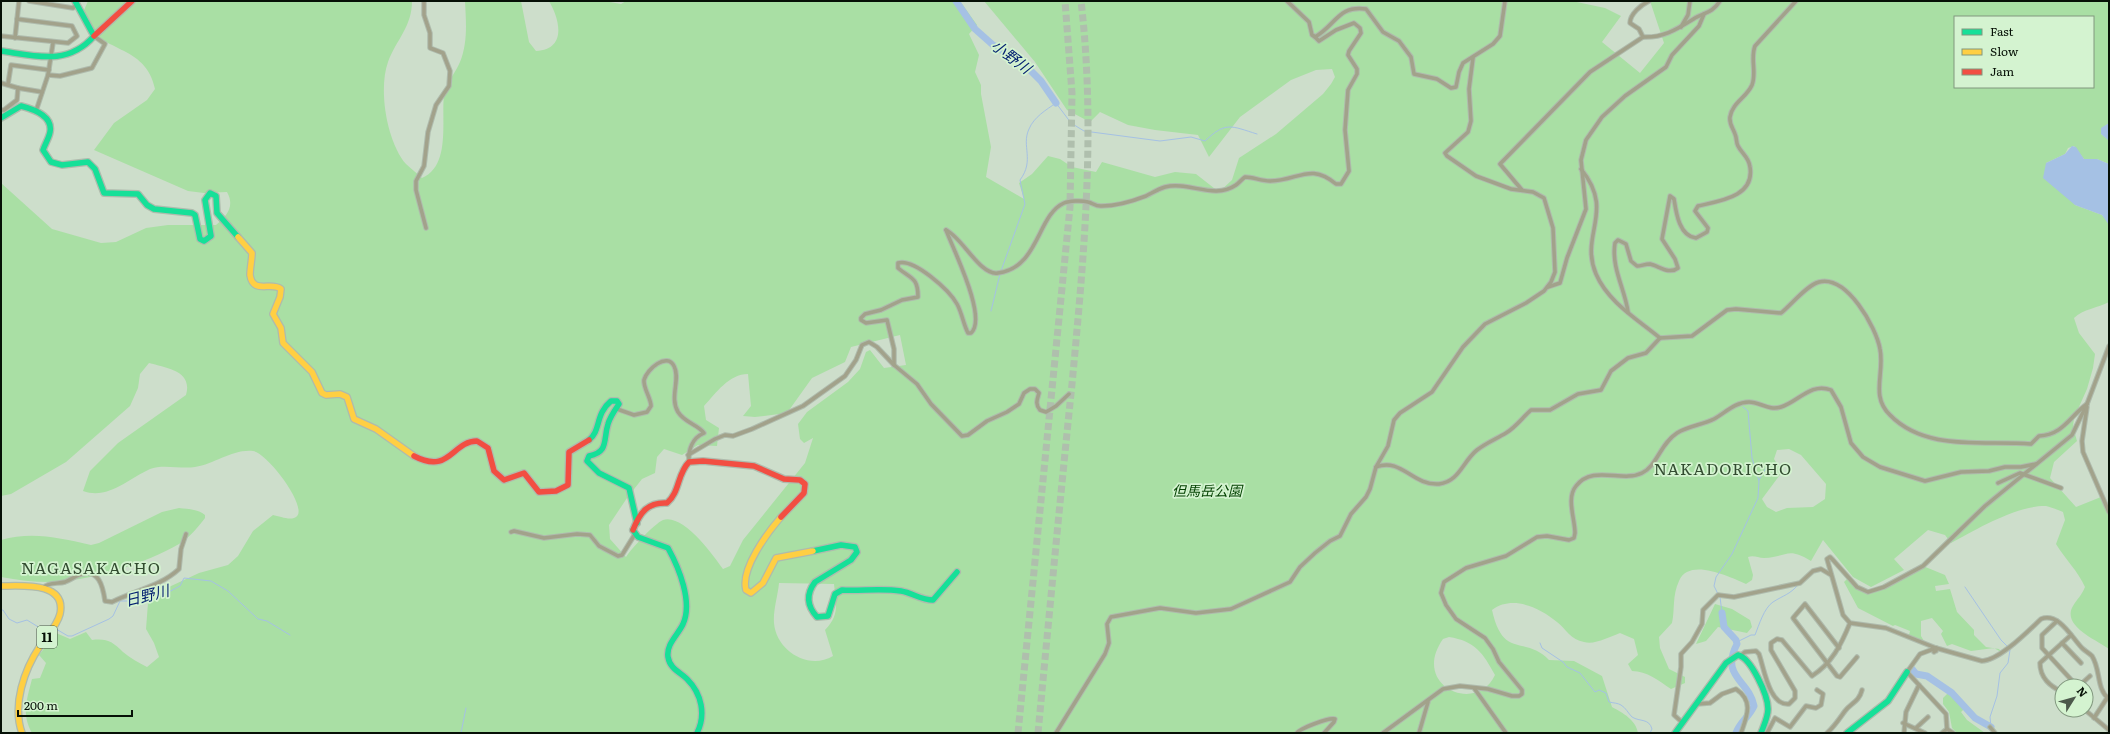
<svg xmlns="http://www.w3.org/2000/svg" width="2110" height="734" font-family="Literata,'Noto Sans JP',serif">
<rect width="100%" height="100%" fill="#cddecb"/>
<!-- green -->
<g fill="#a9dfa4" fill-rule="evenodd">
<path d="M88,1H412C412,27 396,40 388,62C378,90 387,142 406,164C411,169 417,173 422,178C451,166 441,120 444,95C446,83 456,72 460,62C468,42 466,22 465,1H521L529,42L536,51C567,49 560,20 549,1H604L621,4L626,1H960L977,25L969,34L979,55L975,72L981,85V94L991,147L986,177L1024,199L1019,183L1032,174L1048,156L1060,159L1072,167L1096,172L1102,162L1155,177L1175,172L1196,174L1219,192L1232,180L1239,158L1276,134L1323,94L1331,84L1335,77L1332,69L1316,70L1291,80L1240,117L1209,157L1198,135L1155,130L1128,125L1100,112L1090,122L1067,110L1035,62L984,1H1572L1605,8L1621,16L1602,42L1640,73L1664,43L1650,1H2109V123L2101,129V134L2109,140V164L2097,159H2084L2074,146L2068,148L2065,154L2046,163L2075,205L2102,215L2107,220L2109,225V302C2098,308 2083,309 2074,318L2079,333L2095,354L2093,368L2087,389L2074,418L2073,427L2077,441L2054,462L2050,478L2076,507L2101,497L2109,515V649C2097,640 2061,626 2073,606C2077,599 2082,595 2085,587C2078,571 2065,559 2056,544L2065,520L2063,512C2058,510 2051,507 2046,506C2018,505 1975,530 1951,543L1945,535L1928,530L1894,559L1904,570L1871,587L1853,577L1823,540L1811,561C1787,546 1788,557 1764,558C1758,558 1754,555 1748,557L1753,575L1752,580L1746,584C1730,577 1689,557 1679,581C1672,596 1675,609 1672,623L1659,637L1660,648L1669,669L1685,677V683L1671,689C1659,681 1647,671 1632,671L1628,664L1638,655L1634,639L1620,633C1609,637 1595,645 1584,642C1571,640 1566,629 1557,622C1539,607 1512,595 1492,610C1503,660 1525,635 1549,660L1574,661L1602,676L1612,707C1623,713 1636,720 1638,733H32C21,714 27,699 32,679L40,678L46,663L39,655L56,633L70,639L86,632L92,640C107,638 113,642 123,652C130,658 139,663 147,667L159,657L154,643L146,629L148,603L158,593L169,587L199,573L228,565L238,556L253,531L273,515C279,516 288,520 294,518C313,513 268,453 253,451C232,449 215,464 195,467C181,469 162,464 150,469C128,479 108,500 83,491L90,471L118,443L186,395C193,371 167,368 149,363L140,374L138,388L130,406L66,462L11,494L1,496V183L52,229L101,243L116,242L146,228L168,225H216C227,216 235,206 227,192L204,193L188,191L94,150L114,123L147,100L155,89C146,43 99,54 81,17ZM1955,17H2093V87H1955ZM900,335L906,365L884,368L870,350L866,352L860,369L848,382L807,412L798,424L800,439L804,443L813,438L805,463L743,540L730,566L723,569C714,556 683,513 663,520C654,524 632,548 626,557L610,539L609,525L627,498L642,479L655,473L657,457L664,449L682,455L698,445L717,446L719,428L706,420L704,406C716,393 729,374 748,374L751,406L743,416L755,417L787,413L812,378L845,362L851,347ZM1789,449L1801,455L1826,484L1825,499L1813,507L1787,508L1776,512L1767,507L1762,499L1782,472L1774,459L1777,450ZM779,583L834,584C836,604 840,615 825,630L833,656C808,671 776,650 774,623C773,610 778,595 779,583ZM1449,637C1475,641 1483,653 1495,675C1477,715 1410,686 1443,639Z"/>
<path d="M179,508C188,509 198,509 205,515V518C199,526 188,539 179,544C147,563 87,582 50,582C33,582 17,580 1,577V540C32,531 60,538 91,545L99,543L162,512Z"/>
<polygon points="1923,566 1945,575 1949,584 1935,586 1936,591 1950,589 1957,612 1974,630 1974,635 1986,647 1999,649 2001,652 1994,648 1971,651 1952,644 1947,646 1941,634 1943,631 1932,618 1921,621 1921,636 1924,641 1909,635 1910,631 1895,625 1893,626 1858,608 1844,582 1848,578 1863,591 1875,591"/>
<polygon points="1715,604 1732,609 1750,620 1752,627 1747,633 1718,627 1706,641 1696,644"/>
<polygon points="1948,693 1964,709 1961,712 1967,720 1985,733 1957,733 1952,728 1949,712 1943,704 1943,698"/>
</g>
<!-- water -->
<g fill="#a5c1e4">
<polygon points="2109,123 2109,140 2108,140 2101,134 2101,128"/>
<polygon points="2072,146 2076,147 2084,159 2097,159 2109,164 2109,225 2102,215 2075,205 2043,178 2046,163 2065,154"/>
</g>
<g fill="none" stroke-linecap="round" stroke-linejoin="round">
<!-- stream -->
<g stroke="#a5c1e4" stroke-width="1">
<path d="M1001,271L1025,204L1020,180C1035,160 1021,146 1029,129C1034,117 1046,110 1056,103L1071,123L1084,131L1160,141L1191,137L1205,141C1226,121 1231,126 1257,134"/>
<polyline points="991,311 1000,274"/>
<polyline points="1759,480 1766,468"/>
<polyline points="1965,587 2001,640 2007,646"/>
<polyline points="1718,594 1714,586 1716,577 1732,554 1758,498 1759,481 1752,458 1748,411 1743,407"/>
<polyline points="1720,597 1722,613"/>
<polyline points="1,610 3,610 9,619 17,623 27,620 40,628 48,629"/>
<polyline points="56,629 68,636 72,636 109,619 113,616 120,601 133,601 142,596 165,594 180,586 184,578 211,581 228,591 258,619 267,621 290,635"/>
<path d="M1737,642L1751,635H1755C1759,625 1764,608 1773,602C1784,595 1789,595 1798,585"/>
<path d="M1540,643L1542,648L1563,662L1567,667L1580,673L1595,692L1599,690L1606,693L1609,702C1613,703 1618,703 1621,705C1626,708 1628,713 1632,717C1640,722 1649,718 1652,729L1650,733"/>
<polyline points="1991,727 1990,717 1997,696 2000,673 2008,663 2010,650"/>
<polyline points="461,733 466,708"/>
</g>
<!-- river -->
<g stroke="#a5c1e4" stroke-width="7">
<polyline points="956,1 975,29 993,45 1024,64 1041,81 1056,103"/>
<path d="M1722,613L1724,627L1736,640L1737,644C1720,677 1749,680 1754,706C1749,717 1740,722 1736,733"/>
<polyline points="1912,669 1916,674 1927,676 1952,693 1975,718 1991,727"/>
</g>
<!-- highway-tunnel -->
<g stroke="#afbfad" stroke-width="7" stroke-dasharray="7 3.5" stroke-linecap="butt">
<polyline points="1018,733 1070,207 1072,93 1065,1"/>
<path d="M1038,733C1049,617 1060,500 1072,384C1084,256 1096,129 1081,1"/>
</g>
<defs>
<g id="street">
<polyline points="29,1 73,8 77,4"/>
<polyline points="424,1 424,15 430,33 430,48 443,53 450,71 449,86 436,105 428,132 424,166 416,181 416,190 426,228"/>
<path d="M1287,1L1309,22L1312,35L1315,37C1336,25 1338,5 1366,9L1383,32L1399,41L1411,57L1414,74L1437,79L1451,88L1456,87L1459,72L1463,63L1493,44L1500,36L1505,1"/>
<polyline points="1681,27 1688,15 1690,1"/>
<polyline points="1,36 68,43 77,36 72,26 17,19"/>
<path d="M1643,37C1664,38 1677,29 1695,18C1706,12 1712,13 1720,1"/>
<polyline points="15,38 19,1"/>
<polyline points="48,75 60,76 92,68 105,44 94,36"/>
<polyline points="1,83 18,88"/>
<polyline points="8,84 11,65 49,70"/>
<polyline points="1,110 4,110 17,100 18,88 42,92"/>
<polyline points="36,111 48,75 53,43"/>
<path d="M1581,169C1616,212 1579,234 1596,274C1608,302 1637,319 1660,338L1692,336L1727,310L1736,309L1781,313C1791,305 1807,285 1819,282C1847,275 1876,327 1880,349C1885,373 1870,396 1890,415C1926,452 1984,440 2031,444L2039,436C2063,435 2070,416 2087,404"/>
<path d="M1522,190L1500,164L1590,72L1643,37L1639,29L1630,23C1630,14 1641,5 1649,1"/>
<path d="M946,230C962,237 980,276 998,273C1039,268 1037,215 1064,203C1069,201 1081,200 1088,202C1093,203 1096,207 1102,206C1116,206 1133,201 1146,196C1152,193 1158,189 1165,187C1189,181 1214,200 1236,185C1239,183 1242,179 1245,177C1253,177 1261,181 1270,181C1298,181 1310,162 1336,184H1341L1349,171L1345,130L1348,90L1357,74V69L1348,55L1349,51L1361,33L1360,28L1354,23L1336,30L1319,41L1314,36"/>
<polyline points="1548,287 1560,283 1567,258 1586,209 1581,160 1586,140 1602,117 1625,96 1666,67 1672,55 1699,26 1704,14"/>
<path d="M1628,312C1625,289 1611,268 1615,243L1618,240L1626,244L1631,261L1637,266C1641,266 1645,264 1650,264C1659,266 1669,275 1678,268L1675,259L1662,239L1670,196L1674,199C1676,212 1679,236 1696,238L1707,232L1708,228L1695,211L1698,206C1719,201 1755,197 1750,167C1749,157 1742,154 1738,146C1736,143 1737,138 1735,134C1733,128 1729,124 1730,117C1732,103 1747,97 1752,85C1757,72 1750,59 1755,46L1796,1"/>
<path d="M2109,346L2087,404L2072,435L1985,506L1923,566L1884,587L1868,592L1857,587L1833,560L1830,557L1827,559L1843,615L1850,623L1886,628L1936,648L1982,661C2000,660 2028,631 2041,619C2059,612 2072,638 2082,648C2085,651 2089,653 2092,656C2101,670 2096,689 2109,699"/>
<path d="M894,365V349L887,320L866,323L861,320V318L865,314L881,310L902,300L918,297C918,277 911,279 898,268V263C914,258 949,290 957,304C962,313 963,323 968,333H971C988,318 953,249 946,230"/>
<polyline points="2087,407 2082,441 2083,452 2109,512"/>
<path d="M617,409L634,415L647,412L651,406C651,398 643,388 644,380C647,369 667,352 674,366C681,379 669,397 678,412C685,423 697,424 704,433C692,438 688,450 689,462"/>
<path d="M688,455L715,439L725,435L733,436L752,429L803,406L845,376L856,360L862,345L869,342L877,347L894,365L917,384L931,404L962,436L968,435L987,421L1007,412L1019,404L1024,393L1030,389H1035L1039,393C1037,400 1035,404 1040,410L1046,412L1056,406L1069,394"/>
<path d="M1376,467C1401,457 1413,486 1439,484C1459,482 1463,461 1477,450C1486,443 1496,439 1506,433C1516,427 1523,417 1531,410H1550L1578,394L1601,390L1611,371L1628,358L1646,353L1660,338"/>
<polyline points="1998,483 2020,473 2061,488"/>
<polyline points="511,532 514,531 544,538 577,534 590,535 599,546 618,556 622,555 635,534"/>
<path d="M44,587C49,582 58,584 65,582C70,580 74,577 79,575C99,567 103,587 105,601L112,602C134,591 161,586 179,569L181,549L186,534"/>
<polyline points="2057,621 2042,635 2042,648 2077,686"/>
<polyline points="2062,643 2081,663"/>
<polyline points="1839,648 1805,604 1793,618 1837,676 1840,677 1857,657"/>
<polyline points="1936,648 1920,654 1907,672 1946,714 1947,729 1942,733"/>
<polyline points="1934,652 1936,648 1936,651"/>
<path d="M1740,656L1745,652L1756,651L1759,654C1764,668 1769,706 1789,704L1795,698V691L1771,650V643L1777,639L1782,640L1812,676C1832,663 1841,645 1850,623"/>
<polyline points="2079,686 2090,676"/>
<polyline points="1474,688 1506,733"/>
<path d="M2062,692C2050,686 2040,678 2040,663L2071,635"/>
<path d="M1697,704L1710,703L1722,694L1736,689C1754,701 1747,716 1741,733"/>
<polyline points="2085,710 2109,730"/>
<polyline points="2094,718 2107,698"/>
<polyline points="1683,723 1674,715 1681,667 1681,654 1692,642 1702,624 1703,610 1718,595 1734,597 1800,583 1813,571 1821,569 1831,575"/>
<polyline points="1903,723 1925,733"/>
<polyline points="1990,727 1995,733"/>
<polyline points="1916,728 1928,717"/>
<polyline points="1947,729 1953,733"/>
<polyline points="1056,733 1105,654 1109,643 1107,624 1111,617 1160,608 1196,613 1231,609 1290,582 1300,567 1315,553 1330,541 1340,536 1351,514 1366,497 1370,489 1376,467 1388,446 1394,420 1400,413 1432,392 1463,347 1485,324 1526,303 1544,291 1551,282 1555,272 1553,228 1544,198 1533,192 1511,189 1476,176 1447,156 1445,153 1468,132 1471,121 1469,89 1473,58"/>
<path d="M1297,733C1299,729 1329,717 1335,719L1334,722L1324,733"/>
<path d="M1383,733L1443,689L1460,686L1488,689L1512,696H1519L1522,694V690L1499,662L1493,649L1485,638L1456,619L1446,605L1441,593L1444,582L1466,568L1506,556L1537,537L1547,536L1569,540L1574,538L1575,533C1575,519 1566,498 1576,486C1593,464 1622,483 1642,473C1657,466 1660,444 1677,433C1688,426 1702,425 1714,419C1725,413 1735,402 1749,402C1760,402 1769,411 1781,407C1798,402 1811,382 1831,390L1841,407L1851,443L1863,457L1880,467L1925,481L1961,472L1989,471L2005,467H2021L2036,464"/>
<polyline points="1419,733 1428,702"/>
<polyline points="1767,733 1775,718 1790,727 1806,706 1816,708 1821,705 1823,694 1817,690"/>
<path d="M1827,733C1835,726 1839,719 1845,711C1851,703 1859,702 1862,690"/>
<polyline points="1904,733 1906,712 1919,685"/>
</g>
<g id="fast">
<path d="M1,51C36,56 68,66 94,36L75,1"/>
<path d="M1,118L21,106C33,109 53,116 50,132C49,138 45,144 43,150L51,162L62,165L88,162L95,169L104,193L138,194L147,205L154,209L192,213L195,215L200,239L204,241L211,236L205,200L210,193L216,196L217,213L238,237"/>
<path d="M589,440C601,431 595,414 611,401H617L619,404C615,410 610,417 608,424C603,440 609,452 589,456L587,461L599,473L629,488L637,523"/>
<path d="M633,530L638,537L668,548C679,568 693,602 683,624C678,635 666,644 668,657C670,669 680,672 687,679C702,694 706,715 697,733"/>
<path d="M813,551L841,545L855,547L857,552L851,560L815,582C806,594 807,606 817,617L828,616L835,594L842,590C861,591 882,588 901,591C913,593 921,600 933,600L957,572"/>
<path d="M1675,733L1726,663L1738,655C1751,658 1768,695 1768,709C1768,717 1764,725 1761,733"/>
<polyline points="1847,733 1888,701 1907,672"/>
</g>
<g id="slow">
<path d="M238,237L252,253C252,260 250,268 250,275C253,295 271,281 281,289L280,297L273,314L281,328L283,343L312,372L322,393L326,395L340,394L347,397L354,419L376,429L414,456"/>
<path d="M781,517C768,532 740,569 746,590L751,593L763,583L776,558L813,551"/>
<path d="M1,586C20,586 67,581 60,614C57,626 47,636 40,646C24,670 12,705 22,733"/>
</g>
<g id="jam">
<polyline points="94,36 132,1"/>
<path d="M414,456C450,475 452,441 477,441L488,448L494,471L504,480L524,473L539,492L556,491L568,485L569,452L589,440"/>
<path d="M633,530C640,512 648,502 667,503C680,492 677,474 689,462L703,461L754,466L784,479L800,480L805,484L804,493L781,517"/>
</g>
</defs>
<!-- street casing -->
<use href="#street" stroke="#afbbad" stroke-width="5.5"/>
<!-- fast casing -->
<use href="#fast" stroke="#afbbad" stroke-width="8"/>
<!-- slow casing -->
<use href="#slow" stroke="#afbbad" stroke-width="8"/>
<!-- jam casing -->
<use href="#jam" stroke="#afbbad" stroke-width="8"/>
<!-- street -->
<use href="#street" stroke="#a2a28b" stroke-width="3.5"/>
<!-- fast -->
<use href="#fast" stroke="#16e098" stroke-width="5.5"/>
<!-- slow -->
<use href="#slow" stroke="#ffcf43" stroke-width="5.5"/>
<!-- jam -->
<use href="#jam" stroke="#f24e42" stroke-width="5.5"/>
</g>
<g text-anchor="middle" stroke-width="3.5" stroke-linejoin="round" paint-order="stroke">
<!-- shield labels -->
<rect fill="#d4f3d0" stroke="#445443" stroke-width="1" x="37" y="626" width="20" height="22" rx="3"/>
<g font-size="13" font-weight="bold" fill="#061006">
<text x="47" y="642">11</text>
</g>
<!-- park labels -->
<g font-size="14" font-style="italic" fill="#044202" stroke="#d4f3d0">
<text x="1207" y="496">但馬岳公園</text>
</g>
<!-- water labels -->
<g font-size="15" font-style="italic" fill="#001d6f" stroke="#d4f3d0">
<text transform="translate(1011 57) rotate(37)" y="5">小野川</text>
<text transform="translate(147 596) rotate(-14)" y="5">日野川</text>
</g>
<!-- quarter labels -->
<g font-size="16" letter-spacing="1" fill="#324c30" stroke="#d4f3d0">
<text x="1723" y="475">NAKADORICHO</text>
<text x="91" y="574">NAGASAKACHO</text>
</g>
</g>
<!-- border -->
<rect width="2110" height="734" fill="none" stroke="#061006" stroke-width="4"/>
<!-- legend -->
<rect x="1954" y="16" width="140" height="72" fill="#d4f3d0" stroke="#82987f"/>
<rect x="1962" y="29" width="20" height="6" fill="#16e098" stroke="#82987f"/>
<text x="1990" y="36" font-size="12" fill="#061006">Fast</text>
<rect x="1962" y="49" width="20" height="6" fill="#ffcf43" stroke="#82987f"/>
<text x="1990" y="56" font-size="12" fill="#061006">Slow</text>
<rect x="1962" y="69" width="20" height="6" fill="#f24e42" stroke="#82987f"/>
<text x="1990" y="76" font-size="12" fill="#061006">Jam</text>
<!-- north arrow -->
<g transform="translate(2074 698) rotate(53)"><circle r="19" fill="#d4f3d0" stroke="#82987f"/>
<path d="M0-3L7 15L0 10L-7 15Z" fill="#4c584b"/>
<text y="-6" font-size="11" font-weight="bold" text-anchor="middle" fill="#061006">N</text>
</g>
<!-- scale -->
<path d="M18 710v6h114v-6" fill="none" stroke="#061006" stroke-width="2"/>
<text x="24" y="710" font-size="12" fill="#061006" stroke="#d4f3d0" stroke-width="3" paint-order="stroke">200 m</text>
</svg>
